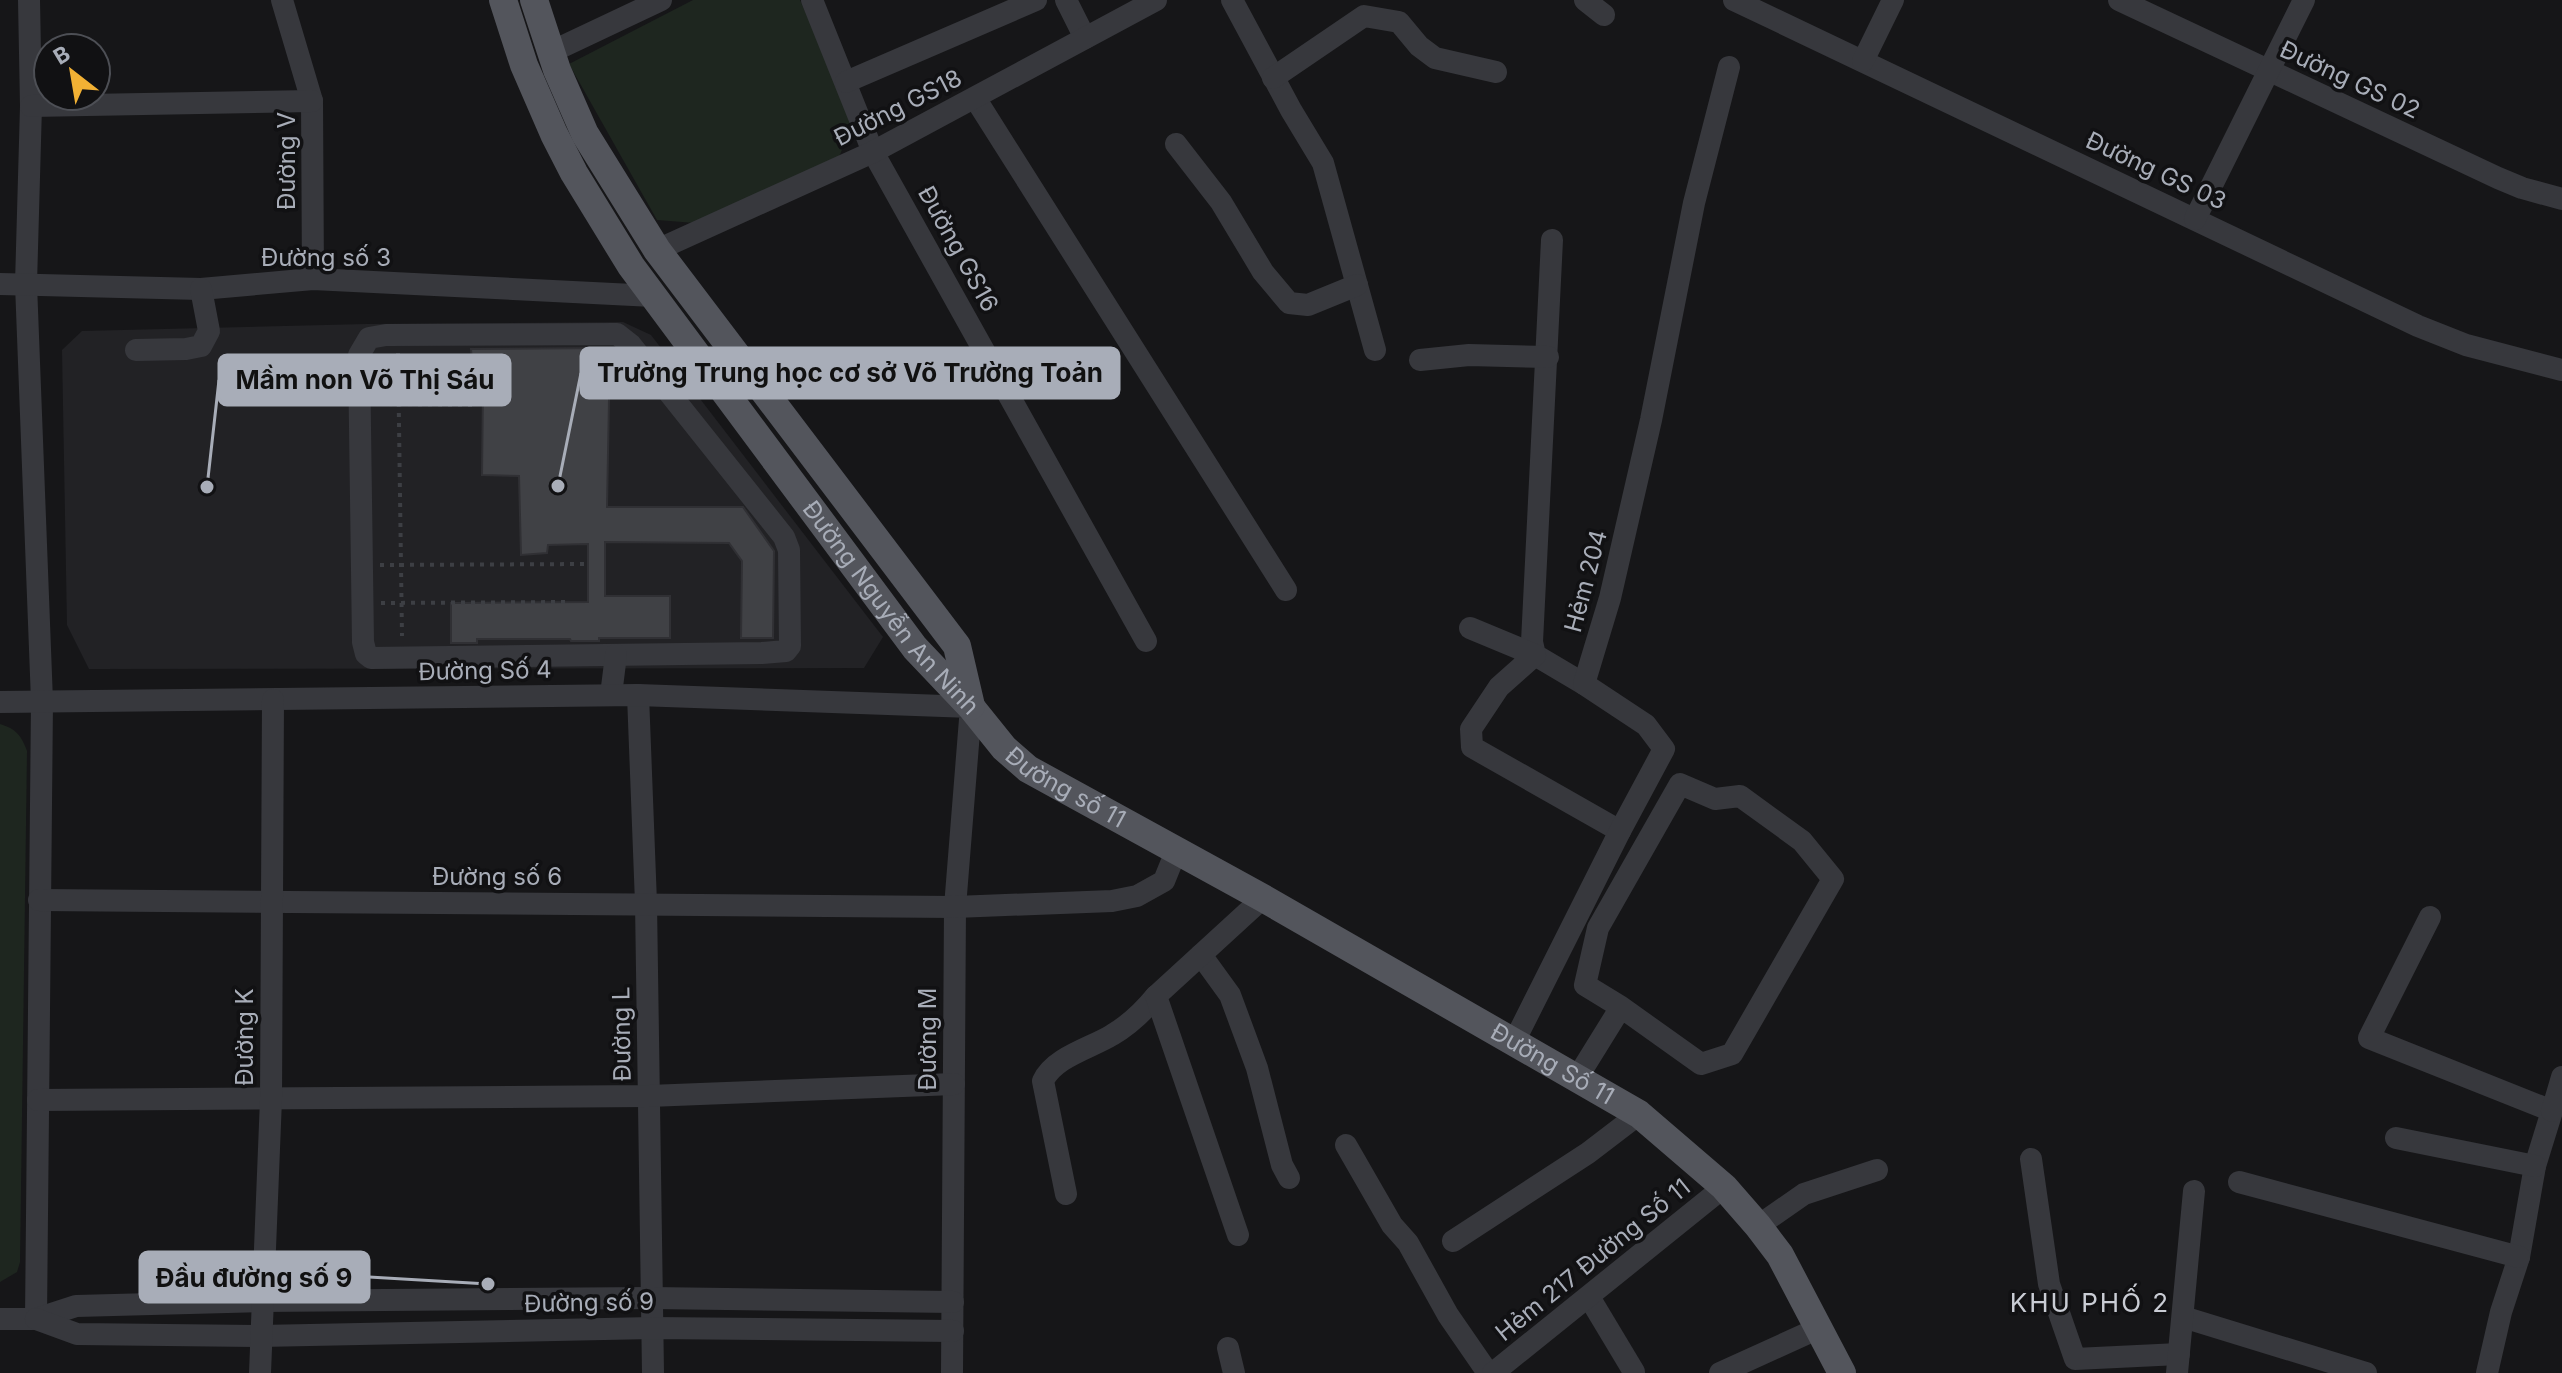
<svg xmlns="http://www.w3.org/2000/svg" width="2562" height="1373" font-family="Inter,sans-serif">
<rect width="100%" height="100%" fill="#161618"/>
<!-- built -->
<polygon fill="#222225" points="623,322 651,335 883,637 864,668 89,669 67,625 62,350 82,331 366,324"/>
<!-- green -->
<g fill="#1e261f">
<polygon points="693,0 800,0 854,122 838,159 695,223 657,220 569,64"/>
<path d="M0,724C16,729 21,735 27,751L20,1262L17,1272L0,1282Z"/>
</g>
<!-- building -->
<polygon fill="#404145" stroke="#303034" stroke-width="2" points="610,348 607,507 743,507 774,551 773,638 741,638 742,561 729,543 605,542 605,596 670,596 670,638 599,638 599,641 571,641 570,639 477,639 477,643 451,643 451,603 588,602 588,544 548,545 547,553 521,555 519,476 482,475 483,389 474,389 471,349"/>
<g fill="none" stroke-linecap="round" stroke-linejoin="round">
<!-- path -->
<g stroke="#3d3f44" stroke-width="4" stroke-dasharray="4 6" stroke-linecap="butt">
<polyline points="398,353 402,636"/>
<polyline points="378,404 475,405"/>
<polyline points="380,565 588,564"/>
<polyline points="381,603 565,602"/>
</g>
<!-- minor -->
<g stroke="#37383d" stroke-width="22">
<polyline points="29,0 31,106 26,284 42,701 36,1319"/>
<polyline points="282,0 312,101 313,279"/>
<polyline points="812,0 873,152 1146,641"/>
<polyline points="1066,0 1085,38"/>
<polyline points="1232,0 1291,110 1323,163 1375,350"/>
<polyline points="1585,0 1604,15"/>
<polyline points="1734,0 2418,326 2466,345 2562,370"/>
<polyline points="2119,0 2498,178 2522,188 2562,199"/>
<polyline points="551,52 661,0"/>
<polyline points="1863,61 1893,0"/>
<polyline points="1273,78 1364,16 1399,22 1419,46 1435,58 1496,72"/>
<polyline points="846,82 1036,0"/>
<polyline points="975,98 1286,590"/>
<polyline points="31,106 312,101"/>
<polyline points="1176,144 1221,202 1263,272 1289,303 1308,305 1357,285"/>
<polyline points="2195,219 2304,0"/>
<polyline points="1552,240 1532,642 1535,655 1584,684"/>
<polyline points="657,250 873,152 1156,0"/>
<polyline points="0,284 201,289 313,279 653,296"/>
<polygon points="617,334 631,345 784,537 789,550 790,646 786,651 762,653 371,658 366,654 363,642 359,355 369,338 386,335"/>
<polyline points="136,350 186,349 201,346 209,331 201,289"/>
<polyline points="1420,360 1469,355 1548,357"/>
<polyline points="1470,628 1535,655 1499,687 1471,729 1472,747 1620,831"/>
<polyline points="611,695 616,655"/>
<polyline points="638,695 646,903 653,1373"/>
<polyline points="0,702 638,695 971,707 955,907 952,1373"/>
<polyline points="39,900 955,907 1112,901 1137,896 1164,881 1177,849"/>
<polyline points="2430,917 2369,1038 2552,1111 2535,1166 2519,1257 2501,1312 2487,1373"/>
<polyline points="1201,955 1230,995 1257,1068 1282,1165 1289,1178"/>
<polyline points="1514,1042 1620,831 1664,749 1646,725 1584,684 1610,598 1651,420 1694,203 1729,67"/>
<polyline points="1577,1078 1621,1007 1585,985 1598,928 1680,784 1715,799 1740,796 1802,841 1833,879 1732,1054 1701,1064 1621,1007"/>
<polyline points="38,1100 649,1096 954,1084"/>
<polyline points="2552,1111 2562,1077"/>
<polyline points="2396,1138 2535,1166"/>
<polyline points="1346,1145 1392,1225 1408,1243 1448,1315 1488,1373"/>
<polyline points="2031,1159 2049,1284 2075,1359 2179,1354"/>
<polyline points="2239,1182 2519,1257"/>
<path d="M1066,1194L1043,1081C1054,1057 1091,1048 1112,1035C1129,1025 1143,1012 1156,996"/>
<polyline points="1758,1226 1804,1194 1877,1170"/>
<polyline points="1238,1235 1156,996 1263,898"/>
<polyline points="1453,1241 1588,1153 1639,1114"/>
<polyline points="1589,1297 1634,1372"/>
<polyline points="2183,1317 2366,1373"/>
<polyline points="0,1319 36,1319 76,1306 261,1301 652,1298 953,1302"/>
<polyline points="36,1319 77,1334 260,1336 652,1328 953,1331"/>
<polyline points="1228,1348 1234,1373"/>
<polyline points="260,1373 271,1099 273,700"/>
<polyline points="1493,1373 1724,1187"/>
<polyline points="1720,1373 1819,1328"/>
<polyline points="2177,1373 2194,1191"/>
</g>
<!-- major -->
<g stroke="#53555c" stroke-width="28">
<path id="s1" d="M503,0L524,65L554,134L574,173L631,266L915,648L971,707L1004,748L1028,769L1263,898L1639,1114L1724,1187L1758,1226L1780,1255L1842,1373"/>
<polyline points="534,0 557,70 585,134 657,250 957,646 971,706"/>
</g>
</g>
<g text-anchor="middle" stroke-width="7" stroke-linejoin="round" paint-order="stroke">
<!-- street labels -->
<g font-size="24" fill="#a8adb8" stroke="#111113">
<text transform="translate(2350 80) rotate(25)" y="8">Đường GS 02</text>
<text transform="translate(898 108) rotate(-27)" y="8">Đường GS18</text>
<text transform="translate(287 161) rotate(-90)" y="8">Đường V</text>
<text transform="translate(2156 171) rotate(25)" y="8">Đường GS 03</text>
<text transform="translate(958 249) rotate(61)" y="8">Đường GS16</text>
<text x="326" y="266">Đường số 3</text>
<text transform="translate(1586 581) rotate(-75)" y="8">Hẻm 204</text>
<text dy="8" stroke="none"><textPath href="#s1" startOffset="726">Đường Nguyễn An Ninh</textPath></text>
<text transform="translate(485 671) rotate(-1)" y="8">Đường Số 4</text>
<text dy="8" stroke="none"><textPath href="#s1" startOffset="980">Đường số 11</textPath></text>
<text x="497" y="885">Đường số 6</text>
<text transform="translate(622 1034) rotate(-91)" y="8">Đường L</text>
<text transform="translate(245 1037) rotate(-90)" y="8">Đường K</text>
<text transform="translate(928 1039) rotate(-90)" y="8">Đường M</text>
<text dy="8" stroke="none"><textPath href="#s1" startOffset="1540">Đường Số 11</textPath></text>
<text transform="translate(1593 1260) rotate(-39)" y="8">Hẻm 217 Đường Số 11</text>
<text transform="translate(589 1303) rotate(-1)" y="8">Đường số 9</text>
</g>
<!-- neighbourhood labels -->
<g font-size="26" letter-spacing="2" fill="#c9ccd4" stroke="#111113">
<text x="2090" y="1312">KHU PHỐ 2</text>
</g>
</g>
<!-- callouts -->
<path fill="none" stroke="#a8adb8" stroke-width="3" d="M558 486L581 373M207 487L219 380M488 1284L369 1277"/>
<g fill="#a8adb8" stroke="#111113" stroke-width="3">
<circle cx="558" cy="486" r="8"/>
<circle cx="207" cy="487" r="8"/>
<circle cx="488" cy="1284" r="8"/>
</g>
<g fill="#a8adb8" stroke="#a8adb8" stroke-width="3">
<rect x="581" y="348" width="538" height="50" rx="8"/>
<rect x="219" y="355" width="291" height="50" rx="8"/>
<rect x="140" y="1252" width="229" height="50" rx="8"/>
</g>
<g font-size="26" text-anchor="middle" font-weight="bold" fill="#111">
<text x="850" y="382">Trường Trung học cơ sở Võ Trường Toản</text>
<text x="365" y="389">Mầm non Võ Thị Sáu</text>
<text x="254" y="1287">Đầu đường số 9</text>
</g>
<!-- north arrow -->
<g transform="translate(72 72) rotate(329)"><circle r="38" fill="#111113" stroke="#4d4f55" stroke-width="2"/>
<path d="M0-6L14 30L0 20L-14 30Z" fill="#f2b134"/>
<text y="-12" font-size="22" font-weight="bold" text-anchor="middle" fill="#a8adb8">B</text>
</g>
</svg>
